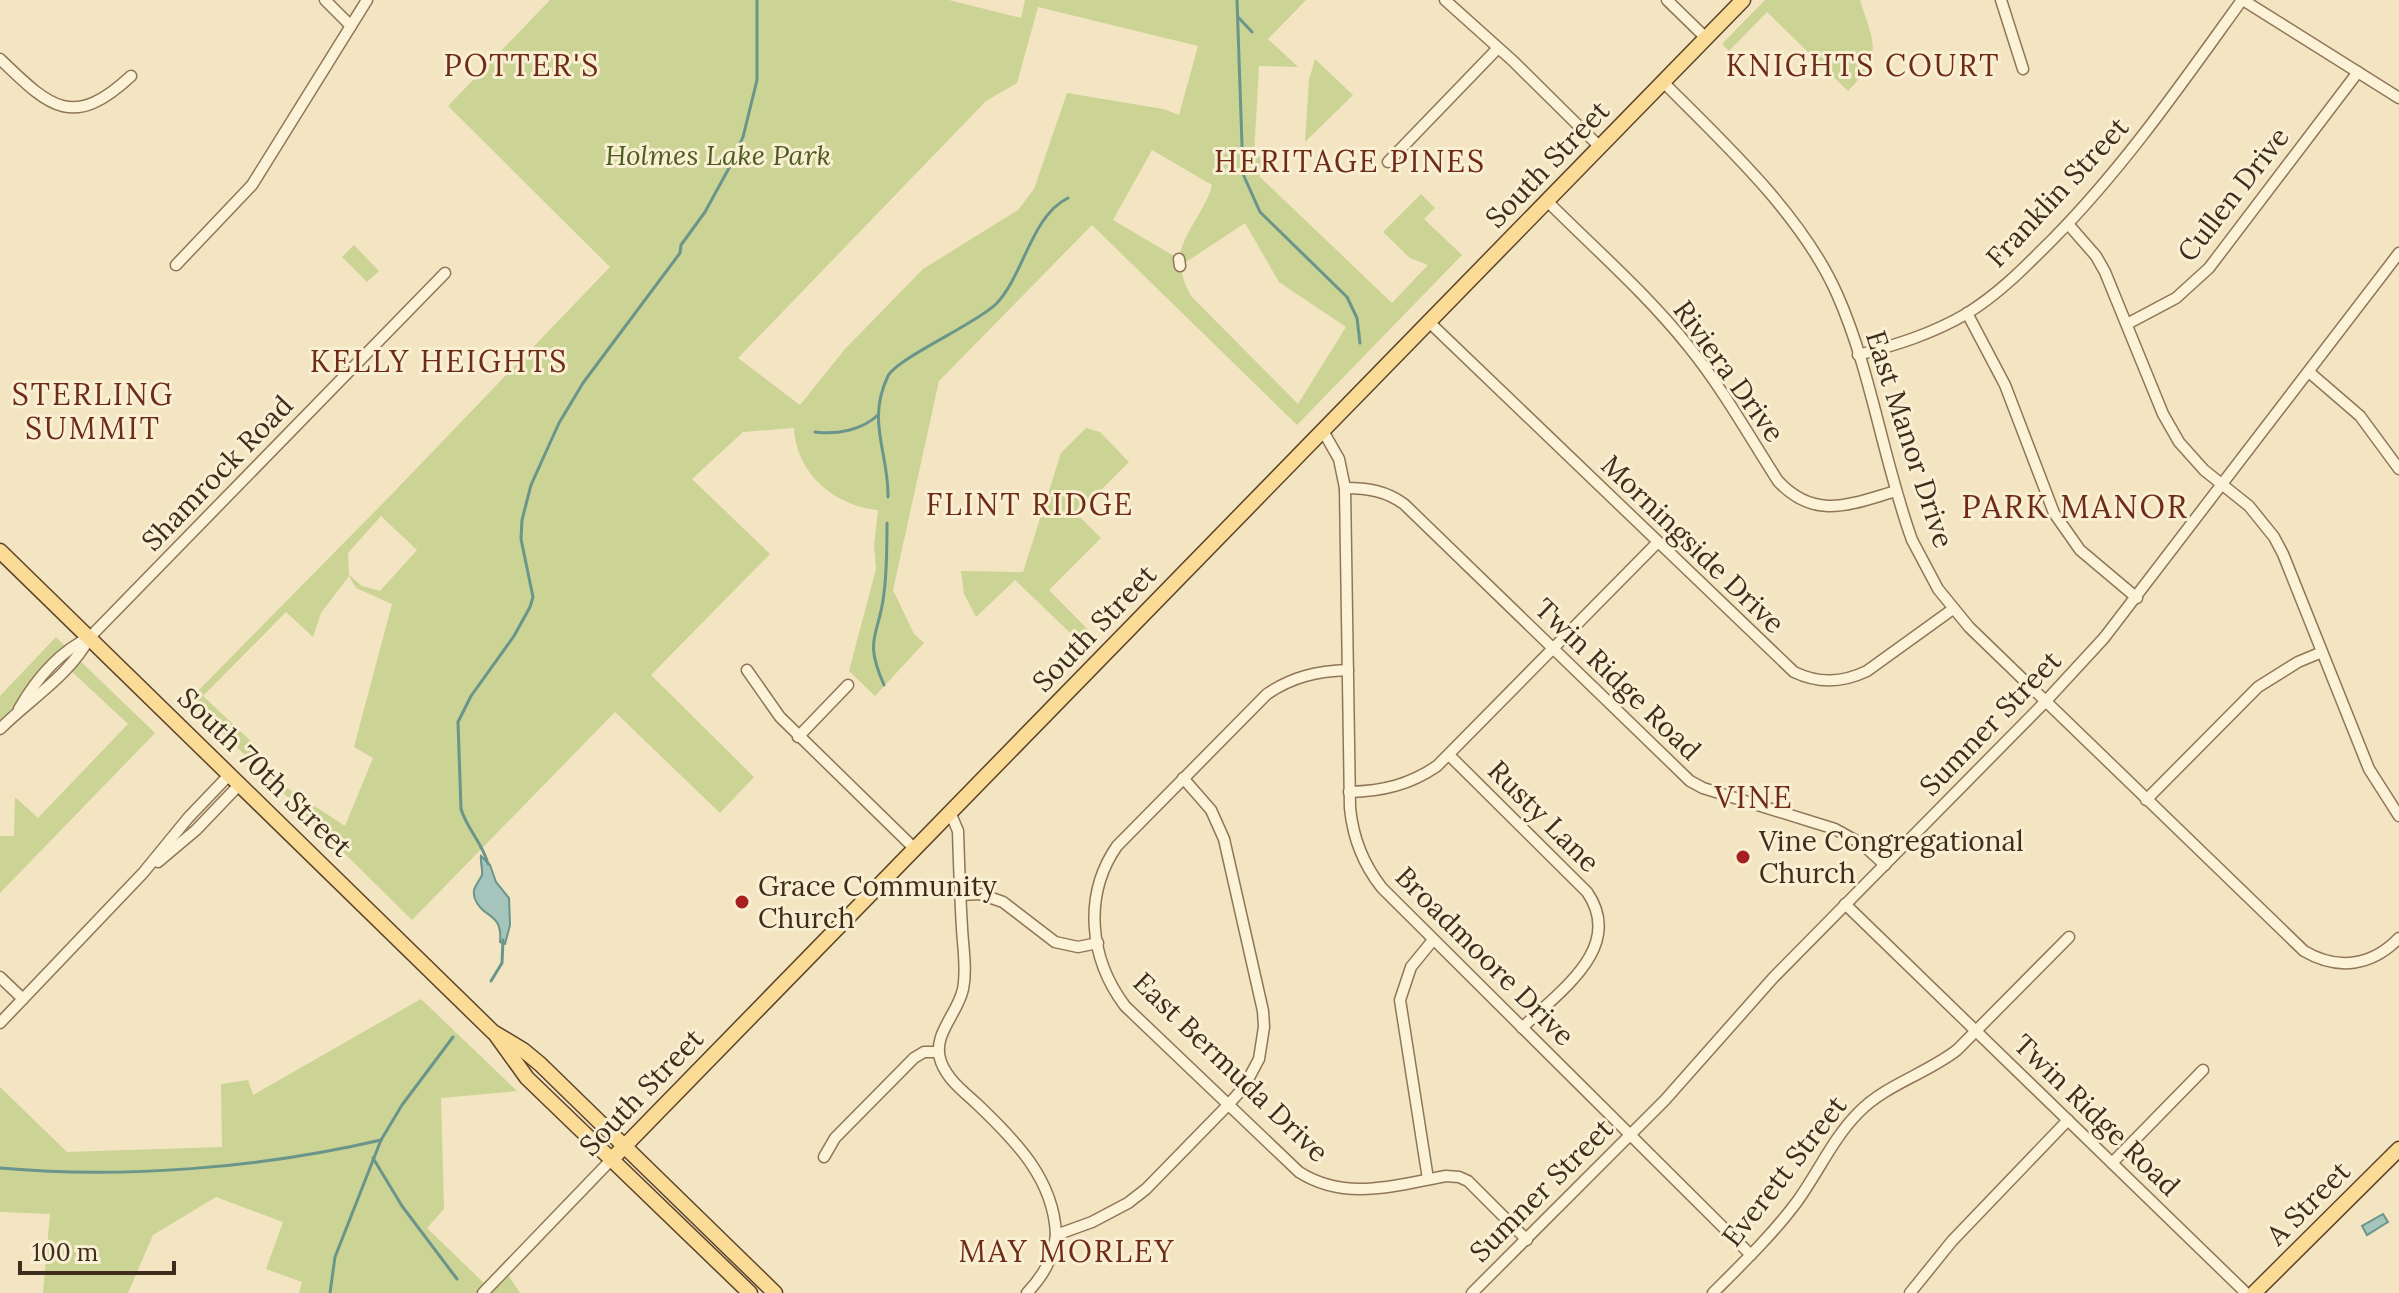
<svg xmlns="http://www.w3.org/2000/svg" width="2399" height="1293" font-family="Lora,serif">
<rect width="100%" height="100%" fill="#f3e5c2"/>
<!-- green -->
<g fill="#cbd395" fill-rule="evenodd">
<path d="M550,0H949L1021,18L1025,0H1306L1268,39L1298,67L1259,66L1254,156L1276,158L1259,176L1392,303L1428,265L1410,258L1383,232L1421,194L1435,208L1424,219L1462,255L1297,425L1092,225L939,381L893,590L914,634L924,643L875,696L849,671L876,569L874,545L878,510C834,506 796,473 794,428L743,432L692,479L770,554L651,675L754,777L720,813L615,712L412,920L261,771L345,826L373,758L354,747L392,604L356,588L349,576L321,613L313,637L286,612L203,696L258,748L247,757L189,700L391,495L610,267L448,106ZM1038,7L1198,46L1179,115L1163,109L1067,93L1034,189L1018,210L923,269L845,349L800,405L738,358L986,101L1017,83ZM1152,150L1212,185C1205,212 1184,230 1179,259L1113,220ZM1245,223L1279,282L1346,327L1298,404L1191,296L1185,284L1180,266ZM381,516L417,550L380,591L362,586L349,575L348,553Z"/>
<path d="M1765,0H1860C1874,45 1884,54 1848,91L1767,12L1729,51L1722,44Z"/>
<polygon points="1315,59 1353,95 1305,142 1309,80"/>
<polygon points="354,245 379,271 367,282 342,257"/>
<polygon points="1086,428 1100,432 1129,462 1077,514 1101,538 1049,590 1095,637 1085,647 1015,580 976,617 964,594 961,571 1023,572 1061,453"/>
<polygon points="56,637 68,649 0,728 0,696"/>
<polygon points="77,658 155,733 0,893 0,836 14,836 15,797 38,818 128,724 68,668"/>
<polygon points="421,999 517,1091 441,1098 444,1209 427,1228 488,1287 505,1270 520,1293 299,1293 302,1282 266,1269 283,1222 216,1197 153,1235 128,1293 43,1293 50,1214 0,1212 0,1087 67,1152 222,1147 221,1084 248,1080 253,1095"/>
</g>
<!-- water -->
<g fill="#a5c5bc" stroke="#6a958b" stroke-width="2">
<path d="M481,856L490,865L496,882L509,898L510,925L505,944L500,942C503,912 483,919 475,899C471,888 478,884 482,875C483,870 480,861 481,856Z"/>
<polygon points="2383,1214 2388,1222 2367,1235 2362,1226"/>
</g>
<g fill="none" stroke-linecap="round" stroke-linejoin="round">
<!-- stream -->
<g stroke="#6a958b" stroke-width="3">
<polyline points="1237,0 1243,174 1260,212 1347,297 1357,318 1360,343"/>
<polyline points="1238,17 1252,32"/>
<path d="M815,432C837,435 862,430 878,415"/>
<path d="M888,497C889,453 866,422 888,376C897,358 976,324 996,304C1024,275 1031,216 1068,198"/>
<path d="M884,685C863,637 879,638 884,593C887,570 887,546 887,523"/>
<path d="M488,864C483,844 467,829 461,809L458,722L471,696L514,636L530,607L533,597L521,539L522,520L531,485L559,423L583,383L680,253L681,245L705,212L729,168L743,137L757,80V0"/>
<polyline points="491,981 502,963 503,940"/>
<polyline points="373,1158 402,1206 457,1279"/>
<path d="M0,1168C123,1179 261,1168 381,1140"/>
<polyline points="330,1293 335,1257 381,1140 402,1105 453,1037"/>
</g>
<defs>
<g id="minor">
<polyline points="325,0 351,26"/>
<polyline points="1445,0 1513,61 1600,147"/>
<polyline points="1667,0 1706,38"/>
<polyline points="2001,0 2023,69"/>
<polyline points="2243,0 2399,98"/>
<path d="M0,59C49,106 72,131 131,76"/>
<path d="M1663,82C1724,143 1802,215 1837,294C1871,370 1883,460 1912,540L1938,589L1969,627L2304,951C2338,971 2372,966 2399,938"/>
<polyline points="1388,162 1498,48"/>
<path d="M1547,201C1595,249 1647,294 1689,347C1723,389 1749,436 1778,481C1815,521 1851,504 1896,491"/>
<polyline points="2068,224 2096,256 2105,272 2163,414 2179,442 2204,470 2249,506 2274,537 2283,554 2369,769 2399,816"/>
<polyline points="1179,259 1180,266"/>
<polyline points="176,265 252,185 367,0"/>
<polyline points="1967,313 2005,385 2054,513 2080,550 2137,598"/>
<path d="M1429,322L1794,672C1819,684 1842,683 1867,671L1953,609"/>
<polyline points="2127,324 2176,298 2209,268 2358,72"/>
<path d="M1858,355C1896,345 1932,334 1966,314C1999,294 2026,266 2053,239C2125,166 2182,83 2242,0"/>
<polyline points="2309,372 2360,416 2399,469"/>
<path d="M1323,431L1339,459L1345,488L1350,808C1353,839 1363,864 1382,888L1751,1255"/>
<path d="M1345,488C1368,488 1386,491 1404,504L1690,781L1703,788L1835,829L1862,844L1885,865"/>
<polyline points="747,670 780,717 915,849"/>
<path d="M1348,670C1317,671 1292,677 1267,694L1117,846C1083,895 1089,958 1125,1006L1299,1172C1346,1202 1396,1185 1446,1176L1459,1177L1468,1181L1527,1240"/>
<path d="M19,709C36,679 59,652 90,637"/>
<path d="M0,729C31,698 68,677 90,637L445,273"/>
<polyline points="798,737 848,685"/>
<path d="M1449,755L1587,892C1626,948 1558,992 1522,1028"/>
<path d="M1349,792C1383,791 1409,785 1437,766L1657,543"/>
<polyline points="2146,800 2258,687 2298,662 2322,652"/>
<path d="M950,812L958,831C959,863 960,896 962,928C963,948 967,970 963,989C958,1014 931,1035 941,1062C948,1080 963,1091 976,1103C1015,1140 1054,1179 1056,1235"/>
<polyline points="158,862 196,830 240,784"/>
<polyline points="960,895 980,894 1003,902 1055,942 1078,947 1098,943"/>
<polyline points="1845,904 2246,1293"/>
<polyline points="0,977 23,999"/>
<polyline points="0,1023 143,873 188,818 230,774"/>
<polyline points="824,1157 835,1138 914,1058 924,1052 938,1052"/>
<polyline points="2112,1163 2203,1070"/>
<polyline points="1428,1179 1400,1000 1411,967 1433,940"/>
<polyline points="483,1293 611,1160"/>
<path d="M1027,1293C1043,1276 1053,1259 1056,1235L1092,1222L1128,1203L1146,1189L1228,1105L1244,1087L1259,1059L1264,1027L1263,1011L1224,839L1211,810L1183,778"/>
<polyline points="1472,1293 1665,1100 1773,978 2045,702 2104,638 2399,253"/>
<path d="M1713,1293C1742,1264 1772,1235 1796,1203C1818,1173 1833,1138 1859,1112C1887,1084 1926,1074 1957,1050L2069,937"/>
<polyline points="1910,1293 1952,1241 2068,1120"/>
</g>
<g id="major">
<polyline points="0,551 493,1032 523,1050 540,1064 775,1293"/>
<polyline points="496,1035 527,1078 750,1293"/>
<polyline points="611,1160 1743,0"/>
<polyline points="2254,1293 2399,1149"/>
</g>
</defs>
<!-- minor casing -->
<use href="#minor" stroke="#907657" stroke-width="13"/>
<!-- major casing -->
<use href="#major" stroke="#5d432b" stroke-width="17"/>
<!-- minor -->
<use href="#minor" stroke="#fcf2d7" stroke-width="10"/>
<!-- major -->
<use href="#major" stroke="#fadc96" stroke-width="14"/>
</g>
<!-- markers -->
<g fill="#a6201f" stroke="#f9efd3" stroke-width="3">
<circle cx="1743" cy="857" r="8"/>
<circle cx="742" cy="902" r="8"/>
</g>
<g text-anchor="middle" stroke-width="6" stroke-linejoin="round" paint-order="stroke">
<!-- park labels -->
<g font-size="28" font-style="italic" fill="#4d5d21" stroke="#f9efd3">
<text x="718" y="165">Holmes Lake Park</text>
</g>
<!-- street labels -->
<g font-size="28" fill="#3e2d1d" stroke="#f9efd3">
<text transform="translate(1547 164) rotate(-46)" y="10">South Street</text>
<text transform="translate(2057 192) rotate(-47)" y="10">Franklin Street</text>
<text transform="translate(2233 194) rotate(-52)" y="10">Cullen Drive</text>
<text transform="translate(1729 371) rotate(54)" y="10">Riviera Drive</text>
<text transform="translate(1910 439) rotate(72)" y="10">East Manor Drive</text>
<text transform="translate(217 473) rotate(-46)" y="10">Shamrock Road</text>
<text transform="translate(1693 544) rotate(44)" y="10">Morningside Drive</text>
<text transform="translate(1094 628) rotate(-46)" y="10">South Street</text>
<text transform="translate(1618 679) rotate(44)" y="10">Twin Ridge Road</text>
<text transform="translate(1990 723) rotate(-46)" y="10">Sumner Street</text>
<text transform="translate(265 772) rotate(44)" y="10">South 70th Street</text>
<text transform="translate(1544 816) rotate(45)" y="10">Rusty Lane</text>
<text transform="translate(1485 956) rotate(45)" y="10">Broadmoore Drive</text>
<text transform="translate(1231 1067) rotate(44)" y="10">East Bermuda Drive</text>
<text transform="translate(641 1092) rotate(-46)" y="10">South Street</text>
<text transform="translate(2097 1115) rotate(44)" y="10">Twin Ridge Road</text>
<text transform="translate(1784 1171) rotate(-52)" y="10">Everett Street</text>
<text transform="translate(1541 1190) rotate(-45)" y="10">Sumner Street</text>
<text transform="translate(2308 1203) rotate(-45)" y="10">A Street</text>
</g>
<!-- poi labels -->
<g font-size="28" fill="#3e2d1d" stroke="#f9efd3" text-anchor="start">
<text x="1759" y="851">Vine Congregational<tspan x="1759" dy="32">Church</tspan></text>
<text x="758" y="896">Grace Community<tspan x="758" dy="32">Church</tspan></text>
</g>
<!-- neighbourhood labels -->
<g font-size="30" letter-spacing="2" fill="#702b17" stroke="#f9efd3">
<text x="522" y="76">POTTER'S</text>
<text x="1863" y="76">KNIGHTS COURT</text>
<text x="1350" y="172">HERITAGE PINES</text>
<text x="439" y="372">KELLY HEIGHTS</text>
<text x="93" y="405">STERLING<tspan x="93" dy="34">SUMMIT</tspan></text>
<text x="1030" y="515">FLINT RIDGE</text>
<text x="1754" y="808">VINE</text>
<text x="1067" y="1262">MAY MORLEY</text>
</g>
<!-- quarter labels -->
<g font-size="32" letter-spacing="2" fill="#702b17" stroke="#f9efd3">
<text x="2075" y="518">PARK MANOR</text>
</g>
</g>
<!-- scale -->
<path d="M20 1261v12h154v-12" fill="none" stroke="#3e2d1d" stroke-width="4"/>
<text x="32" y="1261" font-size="24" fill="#3e2d1d" stroke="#f9efd3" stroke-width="6" paint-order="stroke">100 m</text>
</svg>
